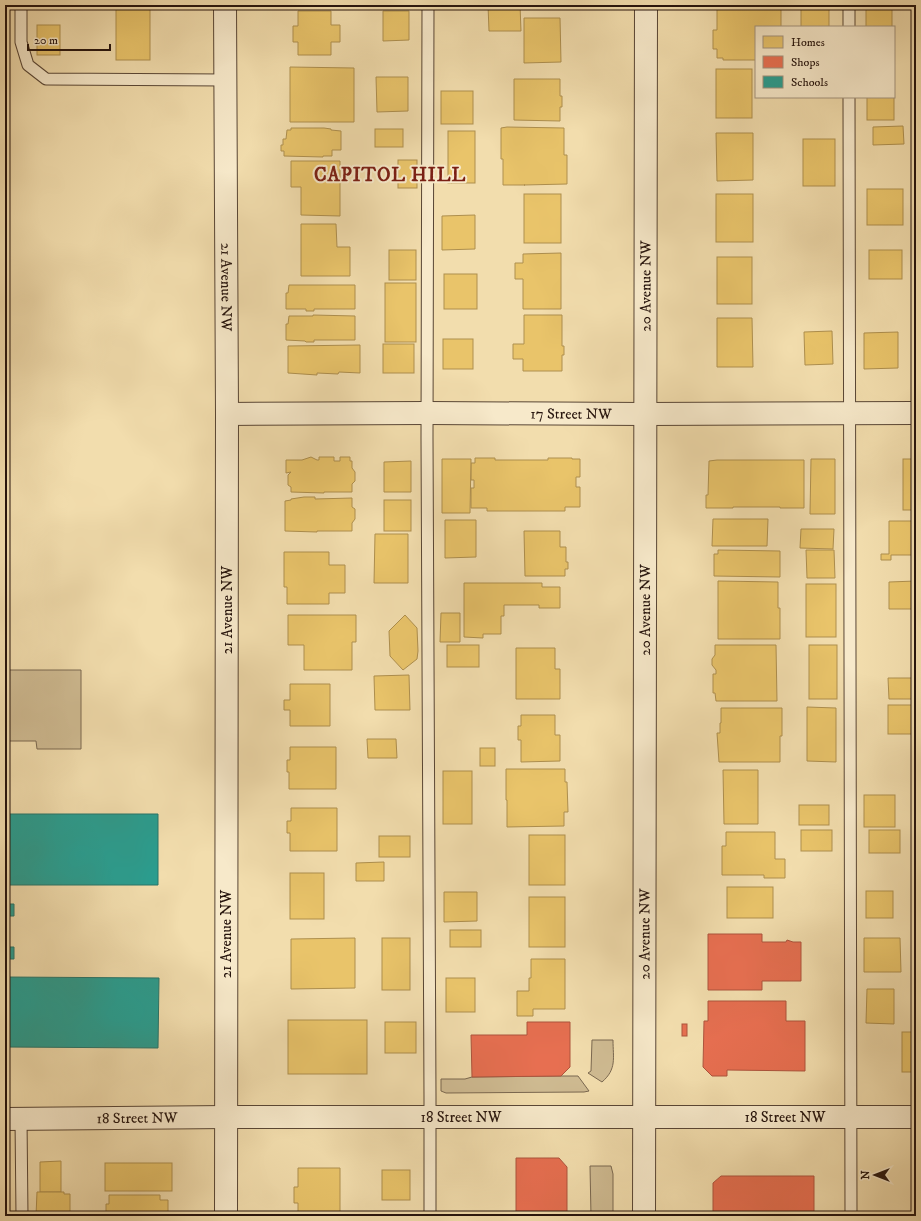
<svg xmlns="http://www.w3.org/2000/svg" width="921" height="1221" font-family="'IM FELL DW Pica',serif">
<rect width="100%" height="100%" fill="#f2ddad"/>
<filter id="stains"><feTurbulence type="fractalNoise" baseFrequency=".005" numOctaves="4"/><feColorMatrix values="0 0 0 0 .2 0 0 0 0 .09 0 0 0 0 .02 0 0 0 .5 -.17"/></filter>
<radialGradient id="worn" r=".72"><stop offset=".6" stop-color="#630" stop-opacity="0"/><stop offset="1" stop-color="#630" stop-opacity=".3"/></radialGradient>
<!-- green -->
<g fill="#cfbb92" stroke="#7a6850">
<polygon points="5,670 81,670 81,749 37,749 36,741 5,741"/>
<path d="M592,1040H613C613,1058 617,1069 602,1082L588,1073L591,1071Z"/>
<polygon points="561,1076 578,1076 589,1091 584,1092 446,1093 441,1091 441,1079 465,1079 472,1077"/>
<polygon points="590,1166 611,1166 613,1174 613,1216 591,1216"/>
</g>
<!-- homes -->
<g fill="#e9c46a" stroke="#ae8f4e">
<polygon points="488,5 520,5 521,31 489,31"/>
<polygon points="761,5 781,5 781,27 756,27 756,60 723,60 723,58 717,58 717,49 713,49 713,30 717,30 717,6 761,6"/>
<polygon points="801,5 829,6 829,27 801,27"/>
<rect x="866" y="5" width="26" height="22"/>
<rect x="116" y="6" width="34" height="54"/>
<polygon points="298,11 331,11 331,25 340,25 340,42 331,42 331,55 298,55 298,42 293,42 293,26 298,26"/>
<polygon points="383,11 409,11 409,40 383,41"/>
<polygon points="524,18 560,18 561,62 524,63"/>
<rect x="37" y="25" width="23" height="30"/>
<rect x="5" y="66" width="1" height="30"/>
<polygon points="290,67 354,68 354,122 290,122"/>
<rect x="716" y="69" width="36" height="49"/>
<polygon points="376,77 408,77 408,111 377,112"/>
<polygon points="514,79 560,79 560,96 562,96 562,107 560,107 560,121 514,120"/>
<rect x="441" y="91" width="32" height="33"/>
<rect x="867" y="97" width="27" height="23"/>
<polygon points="903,126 904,144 873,145 873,127"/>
<polygon points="507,127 564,128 564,155 567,155 567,184 524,185 525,185 503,185 503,159 501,159 501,128"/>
<polygon points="291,128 324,128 331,129 331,130 341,131 341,150 332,150 332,156 323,156 323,157 284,156 284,151 281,151 281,145 283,145 283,139 286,139 287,130 291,130"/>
<rect x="375" y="129" width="28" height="18"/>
<rect x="448" y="131" width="27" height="52"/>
<polygon points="716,133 753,133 753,180 717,181"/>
<rect x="803" y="139" width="32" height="47"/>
<rect x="398" y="160" width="19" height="28"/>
<polygon points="291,161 340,161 340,216 301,215 301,187 291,187"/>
<rect x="867" y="189" width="36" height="36"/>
<rect x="524" y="194" width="37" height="49"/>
<rect x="716" y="194" width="37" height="48"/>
<polygon points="475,215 475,249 442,250 442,216"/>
<polygon points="301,224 336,224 337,247 350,247 350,276 301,276"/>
<rect x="389" y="250" width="27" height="30"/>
<rect x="869" y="250" width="33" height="29"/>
<polygon points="561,253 561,309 523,309 523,279 515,279 515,263 523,263 523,254"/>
<rect x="717" y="257" width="35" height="47"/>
<rect x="444" y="274" width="33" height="35"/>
<rect x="385" y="283" width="31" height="59"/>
<polygon points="289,285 355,285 355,309 314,309 314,311 306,311 306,309 286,309 286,293 288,293"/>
<polygon points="313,315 355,316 355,340 314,340 314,342 306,342 305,341 286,340 286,324 288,324 289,316 313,316"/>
<polygon points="524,315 562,315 562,346 564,346 564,355 562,355 562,371 523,371 523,359 513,359 513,344 524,344"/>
<polygon points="717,318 752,318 753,367 717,367"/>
<polygon points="832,331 833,364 805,365 804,332"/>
<polygon points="898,332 898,368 864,369 864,333"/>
<rect x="443" y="339" width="30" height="30"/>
<rect x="383" y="344" width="31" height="29"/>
<polygon points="360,345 360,373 339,372 338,374 317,373 317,375 288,373 288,346"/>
<polygon points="311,457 317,460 319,460 319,457 334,457 334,461 340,461 340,457 350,457 350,461 352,461 352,468 355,472 355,481 352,484 352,492 324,492 324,493 291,492 291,487 288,485 288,475 291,472 286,473 286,460 302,460"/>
<polygon points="475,458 495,458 495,460 548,460 548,458 572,458 572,459 580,459 580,477 576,477 576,487 580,487 580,507 565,507 565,511 487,511 487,508 471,508 471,488 474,488 474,480 471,480 471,463 475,463"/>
<polygon points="442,459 471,459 470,513 442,513"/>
<polygon points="811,459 835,459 835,514 810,514"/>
<rect x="903" y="459" width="13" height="51"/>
<polygon points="717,460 804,460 804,508 780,508 780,507 733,507 733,508 706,508 706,495 708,495 709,461"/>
<polygon points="411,461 411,492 384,492 384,462"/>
<polygon points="304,497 315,497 315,499 352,498 352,507 355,509 355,519 352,523 352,531 317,531 317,532 285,531 285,501 291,500 291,499"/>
<rect x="384" y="500" width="27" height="31"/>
<polygon points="713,519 768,519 767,546 712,546"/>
<polygon points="445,520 476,520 476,557 445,558"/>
<polygon points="889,521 916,521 916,555 891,555 891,560 881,560 881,554 889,554"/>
<polygon points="801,529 834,529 833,549 800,548"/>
<polygon points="524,531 560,531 560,547 566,547 566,562 568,562 568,569 565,569 565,576 525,576"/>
<polygon points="375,534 408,534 408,583 374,583"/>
<polygon points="718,550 780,551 780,577 714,576 714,554 718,554"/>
<polygon points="806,550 834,550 835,578 807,578"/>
<polygon points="284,552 329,552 329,565 345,565 345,593 329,593 329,604 287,604 287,587 284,587"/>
<polygon points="718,581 778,582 778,608 780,608 780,639 718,639"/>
<polygon points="916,581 916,609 889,609 889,582"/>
<polygon points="464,583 542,583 542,587 560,587 560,608 539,608 539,605 504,605 504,616 501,616 501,634 483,634 483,638 464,637"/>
<rect x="806" y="584" width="30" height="53"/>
<polygon points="441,613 460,613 460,642 440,642"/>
<polygon points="288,615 356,615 356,642 352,642 352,670 304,670 304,645 288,645"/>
<polygon points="405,615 417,628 418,651 417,659 403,670 390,656 389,631"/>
<rect x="447" y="645" width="32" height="22"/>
<polygon points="715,645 776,645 777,701 716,701 715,693 713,693 713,674 716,674 716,670 712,665 712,659 715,655"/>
<rect x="809" y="645" width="28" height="54"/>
<polygon points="516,648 555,648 555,669 560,669 560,699 516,699"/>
<polygon points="409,675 410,710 375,710 374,676"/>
<polygon points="888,678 916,678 916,699 889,699"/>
<polygon points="290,684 330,684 330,726 290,726 290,710 284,710 284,700 290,700"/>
<rect x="888" y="705" width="28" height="29"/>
<polygon points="807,707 836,708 836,762 807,761"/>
<polygon points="721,708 782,708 782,736 780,736 780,762 719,762 717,733 720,733 720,723 721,723"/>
<polygon points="521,715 555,715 555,735 560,735 560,761 521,762 521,740 518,740 518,726 521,726"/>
<polygon points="367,739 396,739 397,758 368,758"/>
<polygon points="290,747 336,747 336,789 289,789 289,772 287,772 287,760 290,760"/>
<rect x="480" y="748" width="15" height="18"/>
<polygon points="506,769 565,769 565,782 567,782 568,812 564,812 564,826 507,827 507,800 506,800"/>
<polygon points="723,770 758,770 758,824 724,824"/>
<rect x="443" y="771" width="29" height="53"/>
<rect x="864" y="795" width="31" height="32"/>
<rect x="799" y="805" width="30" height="20"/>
<polygon points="291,808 337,808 337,851 290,851 290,833 287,833 287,821 291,821"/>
<rect x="801" y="830" width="31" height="21"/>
<rect x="869" y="830" width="31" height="23"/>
<polygon points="726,832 775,832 775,859 785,859 785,878 764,878 764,875 722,875 722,846 726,846"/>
<rect x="529" y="835" width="36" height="50"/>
<rect x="379" y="836" width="31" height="21"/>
<polygon points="384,862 384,881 356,881 356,863"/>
<rect x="290" y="873" width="34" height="46"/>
<rect x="727" y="887" width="46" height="31"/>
<rect x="866" y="891" width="27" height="27"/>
<polygon points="444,892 477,892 477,921 444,922"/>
<rect x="529" y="897" width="36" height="50"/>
<rect x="450" y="930" width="31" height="17"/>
<polygon points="355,938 355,988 291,989 291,939"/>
<rect x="382" y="938" width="28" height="52"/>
<polygon points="864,938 900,938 901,972 864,972"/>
<polygon points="531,959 565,959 565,1009 533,1009 533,1016 517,1016 517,991 529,991 529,978 531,978"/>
<rect x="446" y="978" width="29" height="34"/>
<polygon points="867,989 894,989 894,1024 866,1023"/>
<rect x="288" y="1020" width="79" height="54"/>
<rect x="385" y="1022" width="31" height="31"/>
<rect x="902" y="1032" width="14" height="40"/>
<polygon points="61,1161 61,1192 40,1192 40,1162"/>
<rect x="105" y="1163" width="67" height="28"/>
<polygon points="298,1168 340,1168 340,1216 298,1216 298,1203 294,1203 294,1187 298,1187"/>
<rect x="382" y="1170" width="28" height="30"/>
<polygon points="5,1177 6,1189 8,1189 8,1209 6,1209 6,1213 8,1213 8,1216 5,1216"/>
<polygon points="37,1192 64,1192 64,1194 70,1194 70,1214 64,1214 64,1216 36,1216"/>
<polygon points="109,1195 160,1195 160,1200 168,1200 168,1216 106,1216 106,1204 109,1204"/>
</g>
<!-- shops -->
<g fill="#e76f51" stroke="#ad543d">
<polygon points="708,934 762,934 762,942 786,942 787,940 793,942 801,942 801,981 762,981 762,990 708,990"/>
<polygon points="708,1001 786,1001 786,1021 805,1021 805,1071 727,1070 727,1076 712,1076 703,1067 704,1021 708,1021"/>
<polygon points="527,1022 570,1022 570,1067 561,1076 472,1077 471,1035 527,1035"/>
<rect x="682" y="1024" width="5" height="12"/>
<polygon points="516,1158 559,1158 567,1167 567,1216 516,1216"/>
<polygon points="721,1176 814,1176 814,1214 808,1214 808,1216 713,1216 713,1183"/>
</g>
<!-- schools -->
<polygon fill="#2a9d8f" stroke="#297468" points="5,814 158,814 158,885 6,885 6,904 14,904 14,916 6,916 6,947 14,947 14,959 6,959 6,977 159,978 158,1048 7,1047 7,1053 5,1053"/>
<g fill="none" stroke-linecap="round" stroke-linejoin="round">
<defs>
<g id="service">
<polyline points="21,5 21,42 28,65 46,79 225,80"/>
<polyline points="428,5 427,438 430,1096 430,1216"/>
<polyline points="849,5 849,27"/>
<polyline points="849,97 851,1216"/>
<polyline points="21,1119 22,1216"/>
</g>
<g id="minor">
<path id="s1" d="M225,5L227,414L226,1216"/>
<path id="s2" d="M227,414L427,413L645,414L916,413"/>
<path id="s3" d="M5,1119L226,1117H916"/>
</g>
<g id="tertiary">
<path id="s4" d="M644,1216L646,5"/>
</g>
</defs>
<!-- service casing -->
<use href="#service" stroke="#594635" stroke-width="13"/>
<!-- minor casing -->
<use href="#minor" stroke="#594635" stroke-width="24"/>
<!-- tertiary casing -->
<use href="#tertiary" stroke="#594635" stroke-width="24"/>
<!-- service -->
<use href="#service" stroke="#f7e9ca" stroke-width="11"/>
<!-- minor -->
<use href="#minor" stroke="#f7e9ca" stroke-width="22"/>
<!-- tertiary -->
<use href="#tertiary" stroke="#f7e9ca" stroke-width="22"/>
</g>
<g text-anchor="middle" stroke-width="4" stroke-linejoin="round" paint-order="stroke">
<!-- street labels -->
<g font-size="15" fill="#26140d" stroke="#f7e9ca">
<text dy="5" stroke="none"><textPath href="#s1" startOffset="282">21 Avenue NW</textPath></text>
<text dy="5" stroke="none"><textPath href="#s4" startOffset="930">20 Avenue NW</textPath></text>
<text dy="5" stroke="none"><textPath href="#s2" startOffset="344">17 Street NW</textPath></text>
<text transform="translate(227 610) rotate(-90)" y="5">21 Avenue NW</text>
<text dy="5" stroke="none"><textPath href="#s4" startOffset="606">20 Avenue NW</textPath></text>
<text transform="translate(226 934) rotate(-90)" y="5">21 Avenue NW</text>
<text dy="5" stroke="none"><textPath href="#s4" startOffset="282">20 Avenue NW</textPath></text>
<text dy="5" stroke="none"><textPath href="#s3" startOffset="456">18 Street NW</textPath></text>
<text dy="5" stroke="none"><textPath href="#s3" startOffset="780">18 Street NW</textPath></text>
<text dy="5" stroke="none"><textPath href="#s3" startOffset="132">18 Street NW</textPath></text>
</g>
<!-- district labels -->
<g font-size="19" font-weight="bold" letter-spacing="1" fill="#7a1f14" stroke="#f7e9ca">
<text x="390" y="181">CAPITOL HILL</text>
</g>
</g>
<!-- margin -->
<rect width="921" height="1221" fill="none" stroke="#f2ddad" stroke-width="20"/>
<rect x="6" y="6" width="909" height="1209" fill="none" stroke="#26140d" stroke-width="2"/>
<rect x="10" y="10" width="901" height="1201" fill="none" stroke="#26140d"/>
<!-- legend -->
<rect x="755" y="26" width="140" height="72" fill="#f7e9ca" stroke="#a3947e"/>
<rect x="763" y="36" width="20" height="12" fill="#e9c46a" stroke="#a3947e"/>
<text x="791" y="46" font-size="12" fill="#26140d">Homes</text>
<rect x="763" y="56" width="20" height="12" fill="#e76f51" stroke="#a3947e"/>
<text x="791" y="66" font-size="12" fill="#26140d">Shops</text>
<rect x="763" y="76" width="20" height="12" fill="#2a9d8f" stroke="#a3947e"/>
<text x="791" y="86" font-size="12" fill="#26140d">Schools</text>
<!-- north arrow -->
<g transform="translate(875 1175) rotate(270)" stroke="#f7e9ca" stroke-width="3" paint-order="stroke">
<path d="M0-3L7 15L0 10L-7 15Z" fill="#26140d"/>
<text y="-6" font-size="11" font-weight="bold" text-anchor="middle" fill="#26140d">N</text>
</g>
<!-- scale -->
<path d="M28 44v6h82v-6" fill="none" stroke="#26140d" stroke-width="2"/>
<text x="34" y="44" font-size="12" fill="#26140d" stroke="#f7e9ca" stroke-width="3" paint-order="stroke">20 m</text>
<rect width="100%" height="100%" filter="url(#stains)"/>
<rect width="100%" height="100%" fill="url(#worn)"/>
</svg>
